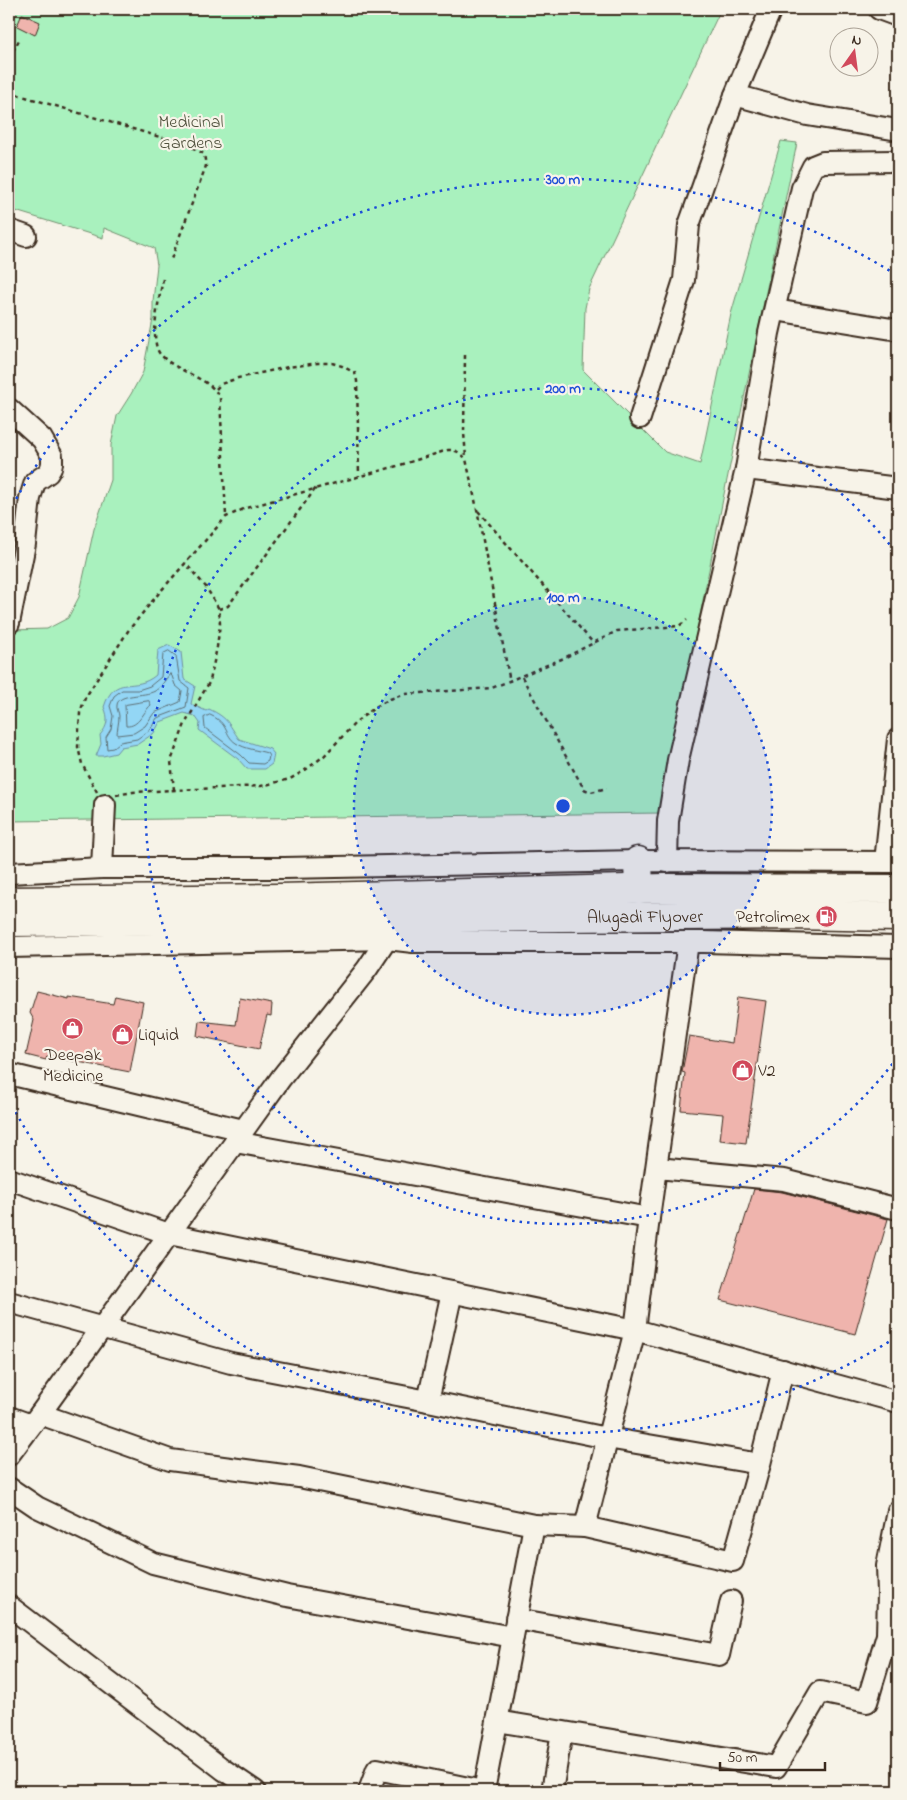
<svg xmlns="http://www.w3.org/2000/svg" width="907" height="1800" font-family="'Indie Flower',sans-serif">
<rect width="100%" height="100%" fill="#f7f3e8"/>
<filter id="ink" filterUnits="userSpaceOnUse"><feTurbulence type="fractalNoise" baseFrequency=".02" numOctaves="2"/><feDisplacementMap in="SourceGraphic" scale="10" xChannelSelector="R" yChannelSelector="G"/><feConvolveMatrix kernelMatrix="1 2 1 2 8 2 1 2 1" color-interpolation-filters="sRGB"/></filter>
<g filter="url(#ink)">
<!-- green -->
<polygon fill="#a9f1be" stroke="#728e6e" points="9,9 721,9 589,289 585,308 583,370 665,452 700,464 731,314 781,141 797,143 723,499 661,813 9,821 9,653 13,630 47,629 68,618 79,597 94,529 111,480 111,445 117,416 131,394 143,372 153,319 153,301 157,265 154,248 104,228 103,238 9,209"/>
<!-- water -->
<path fill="#93d6f5" stroke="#70919f" d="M169,645L181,652L184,679L195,686L191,704L206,711L209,709C228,718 228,723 239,739L270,749L274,754L272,764L265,769H247L238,759L199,730L200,723L195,716L184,713L160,722L154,733L138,744L121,747L116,753L103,756H96L101,744L100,735C108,726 109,718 104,707C115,672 134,694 156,675L158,650Z"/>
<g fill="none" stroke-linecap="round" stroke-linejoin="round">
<!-- shore -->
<g stroke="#5e6f74" stroke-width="1">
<polygon points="169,651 176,656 180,681 189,688 186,707 157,718 150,730 137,739 120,742 113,748 107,749 106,737 111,729 113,716 110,706 114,696 122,690 138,690 150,686 161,677 163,654"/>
<path d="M170,674L172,676L175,685L182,691L180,702L154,713L145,726L134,733L117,735C117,729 119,723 119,716C119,712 116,709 117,705C118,693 144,697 155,691C162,687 165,679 170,674Z"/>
<path d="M149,701L151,705C143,712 139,727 126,726L125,705Z"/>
<path d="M210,715C229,723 224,735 236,743C245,749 257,750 267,753L269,756L268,761L263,764L249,763L241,755L205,728L204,718Z"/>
</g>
</g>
<!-- building -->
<g fill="#efb4ad" stroke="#3b2a1e">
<polygon points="22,14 40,22 35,35 17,26"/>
<polygon points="37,991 69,999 69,997 113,1004 115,996 143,1002 130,1072 47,1056 46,1060 26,1055 34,1020 30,1013"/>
<polygon points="738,997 766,1001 746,1143 720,1140 723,1114 681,1110 685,1073 682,1072 689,1036 732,1043"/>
<polygon points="240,998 272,1004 271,1016 267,1015 259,1049 197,1036 199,1021 236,1025"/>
<polygon points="754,1189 782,1192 888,1219 855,1334 720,1300"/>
</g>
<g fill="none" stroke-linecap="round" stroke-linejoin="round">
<defs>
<g id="minor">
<polyline points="771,9 735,95 807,115 898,130"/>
<polyline points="879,9 898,16"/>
<polyline points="9,230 26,236"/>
<polyline points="775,310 898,330"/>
<polyline points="9,409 42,439 52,456 52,463 51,468 48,473 35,482 30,498 25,544 9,623"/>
<polyline points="640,418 684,280 689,225 735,95"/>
<polyline points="746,469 898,488"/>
<polyline points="667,862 668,821 678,760 746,469 769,333 802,188 813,166 823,162 894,161"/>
<polyline points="885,862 898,739"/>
<polyline points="102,868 105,805"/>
<polyline points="9,873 102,868 284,868 638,861 898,862"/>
<polyline points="688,942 649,1218 635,1330 898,1402"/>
<polyline points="9,947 387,939 413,942 704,942 898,947"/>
<polyline points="9,1074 243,1130"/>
<polyline points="235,1142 649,1218"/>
<polyline points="657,1168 784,1180 898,1209"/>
<polyline points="9,1179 169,1234 635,1330 585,1527 534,1525 484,1791"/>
<polyline points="9,1302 231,1363 428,1401 607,1438 760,1464 783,1370"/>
<polyline points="428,1401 452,1292"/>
<polyline points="40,1414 170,1460 299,1477 534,1525"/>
<polyline points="9,1417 31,1425"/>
<polyline points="9,1455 40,1414 281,1078 367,969 387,939 390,930"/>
<polyline points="9,1488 37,1507 153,1563 287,1596 513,1637"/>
<polyline points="585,1527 733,1561 760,1464"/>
<polyline points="9,1606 224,1770 255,1791"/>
<polyline points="516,1619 719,1655 731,1601"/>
<polyline points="497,1721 776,1767 820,1692 867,1702 887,1635 888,1593 887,1566 898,1511"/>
<polyline points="369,1791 377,1769 483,1791"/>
<polyline points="552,1791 562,1732"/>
</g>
<g id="highway">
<polyline points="638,861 639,889"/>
<polyline points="9,901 280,898 665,888 898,889"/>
<path id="s1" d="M9,922L789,915L898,917"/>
</g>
</defs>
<!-- minor casing -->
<use href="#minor" stroke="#3b2a1e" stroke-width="24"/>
<!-- highway casing -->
<use href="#highway" stroke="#3b2a1e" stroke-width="31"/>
<!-- path -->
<g stroke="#3b2a1e" stroke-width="2.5" stroke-dasharray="4 4" stroke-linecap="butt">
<polyline points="9,58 19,40"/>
<polyline points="9,92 190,146 204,154 206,166 170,262"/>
<path d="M163,279C160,296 148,342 161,355C169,364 183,370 194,376C205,382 214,386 220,398L226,516"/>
<polyline points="465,355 464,433 466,457"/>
<polyline points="216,389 221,384 238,378 288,367 318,363 332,363 342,366 355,373 357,381 359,476"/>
<polyline points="478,511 594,644"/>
<polyline points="219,609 228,606 316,488"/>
<polyline points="522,677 584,789 591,792 607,788"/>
<polyline points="174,790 171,761 185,724 210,681 217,647 220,624 219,609 206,587 185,563"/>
<path d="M97,792L82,764L78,747L80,713L85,698L128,631L159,593L226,517L246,508L397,466L448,450C456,450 460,452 466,459L477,509L510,682"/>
<polyline points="116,795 133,792 261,786 290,779 304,771 324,756 357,721 377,706 390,699 405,694 492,688 564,658 617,631 679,626 687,620"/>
</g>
<!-- minor -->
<use href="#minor" stroke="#f7f3e8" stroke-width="20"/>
<!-- highway -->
<use href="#highway" stroke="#f7f3e8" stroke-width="28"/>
</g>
</g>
<!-- distance rings -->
<circle cx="563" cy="806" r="209" fill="#1d4ed8" fill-opacity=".12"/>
<g fill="none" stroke="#1d4ed8" stroke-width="2.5" stroke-dasharray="2.5 5">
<circle cx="563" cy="806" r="209"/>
<path d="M897 1058A418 418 0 1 1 897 554"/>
<path d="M895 1338A627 627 0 0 1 9 1100M9 512A627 627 0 0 1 895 274"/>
</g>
<!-- icons -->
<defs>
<symbol id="fuel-disc" viewBox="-11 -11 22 22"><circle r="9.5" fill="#d1495b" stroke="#f7f3e8"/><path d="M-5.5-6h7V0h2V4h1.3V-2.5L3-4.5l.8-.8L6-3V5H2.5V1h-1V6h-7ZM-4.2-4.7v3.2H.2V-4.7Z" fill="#fff"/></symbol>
<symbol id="shop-disc" viewBox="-11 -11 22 22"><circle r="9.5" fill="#d1495b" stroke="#f7f3e8"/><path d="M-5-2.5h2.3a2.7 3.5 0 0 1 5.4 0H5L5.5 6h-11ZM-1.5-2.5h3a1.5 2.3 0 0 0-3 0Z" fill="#fff"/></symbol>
</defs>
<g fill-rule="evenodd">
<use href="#fuel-disc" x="814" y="904" width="25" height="25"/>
<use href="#shop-disc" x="60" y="1016" width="25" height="25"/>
<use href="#shop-disc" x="110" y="1022" width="25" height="25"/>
<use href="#shop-disc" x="730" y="1058" width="25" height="25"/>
</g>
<g text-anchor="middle" stroke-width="4.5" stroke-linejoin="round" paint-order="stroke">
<!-- park labels -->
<g font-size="18" fill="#51523e" stroke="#f7f3e8">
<text x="191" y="127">Medicinal<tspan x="191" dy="21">Gardens</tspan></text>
</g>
<!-- street labels -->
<g font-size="18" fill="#3b2a1e" stroke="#f7f3e8">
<text dy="6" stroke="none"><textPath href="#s1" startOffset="636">Alugadi Flyover</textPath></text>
</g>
<!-- poi labels -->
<g font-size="18" fill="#3b2a1e" stroke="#f7f3e8" text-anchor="start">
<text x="810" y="922" text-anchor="end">Petrolimex</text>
<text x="138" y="1040">Liquid</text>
<text x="73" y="1060" text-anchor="middle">Deepak<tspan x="73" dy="21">Medicine</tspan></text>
<text x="758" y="1076">V2</text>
</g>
</g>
<circle cx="563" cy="806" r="8" fill="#1d4ed8" stroke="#f7f3e8" stroke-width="2.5"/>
<g font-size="15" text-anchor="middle" font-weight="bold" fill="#1d4ed8" stroke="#f7f3e8" stroke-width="4.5" stroke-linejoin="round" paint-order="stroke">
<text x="563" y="184">300 m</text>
<text x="563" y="393">200 m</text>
<text x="563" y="602">100 m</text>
</g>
<!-- margin -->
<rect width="907" height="1800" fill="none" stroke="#f7f3e8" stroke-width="30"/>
<rect x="15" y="15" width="877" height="1770" fill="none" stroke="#3b2a1e" stroke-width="2" filter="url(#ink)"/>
<!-- north arrow -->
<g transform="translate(854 52) rotate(14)"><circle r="24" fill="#f7f3e8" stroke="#aca397"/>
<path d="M0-4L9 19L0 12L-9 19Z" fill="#d1495b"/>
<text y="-8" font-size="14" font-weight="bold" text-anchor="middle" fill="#3b2a1e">N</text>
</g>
<!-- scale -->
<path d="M720 1762v8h105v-8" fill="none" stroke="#3b2a1e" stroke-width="2.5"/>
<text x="727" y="1762" font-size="15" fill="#3b2a1e" stroke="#f7f3e8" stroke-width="4" paint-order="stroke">50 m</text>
</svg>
